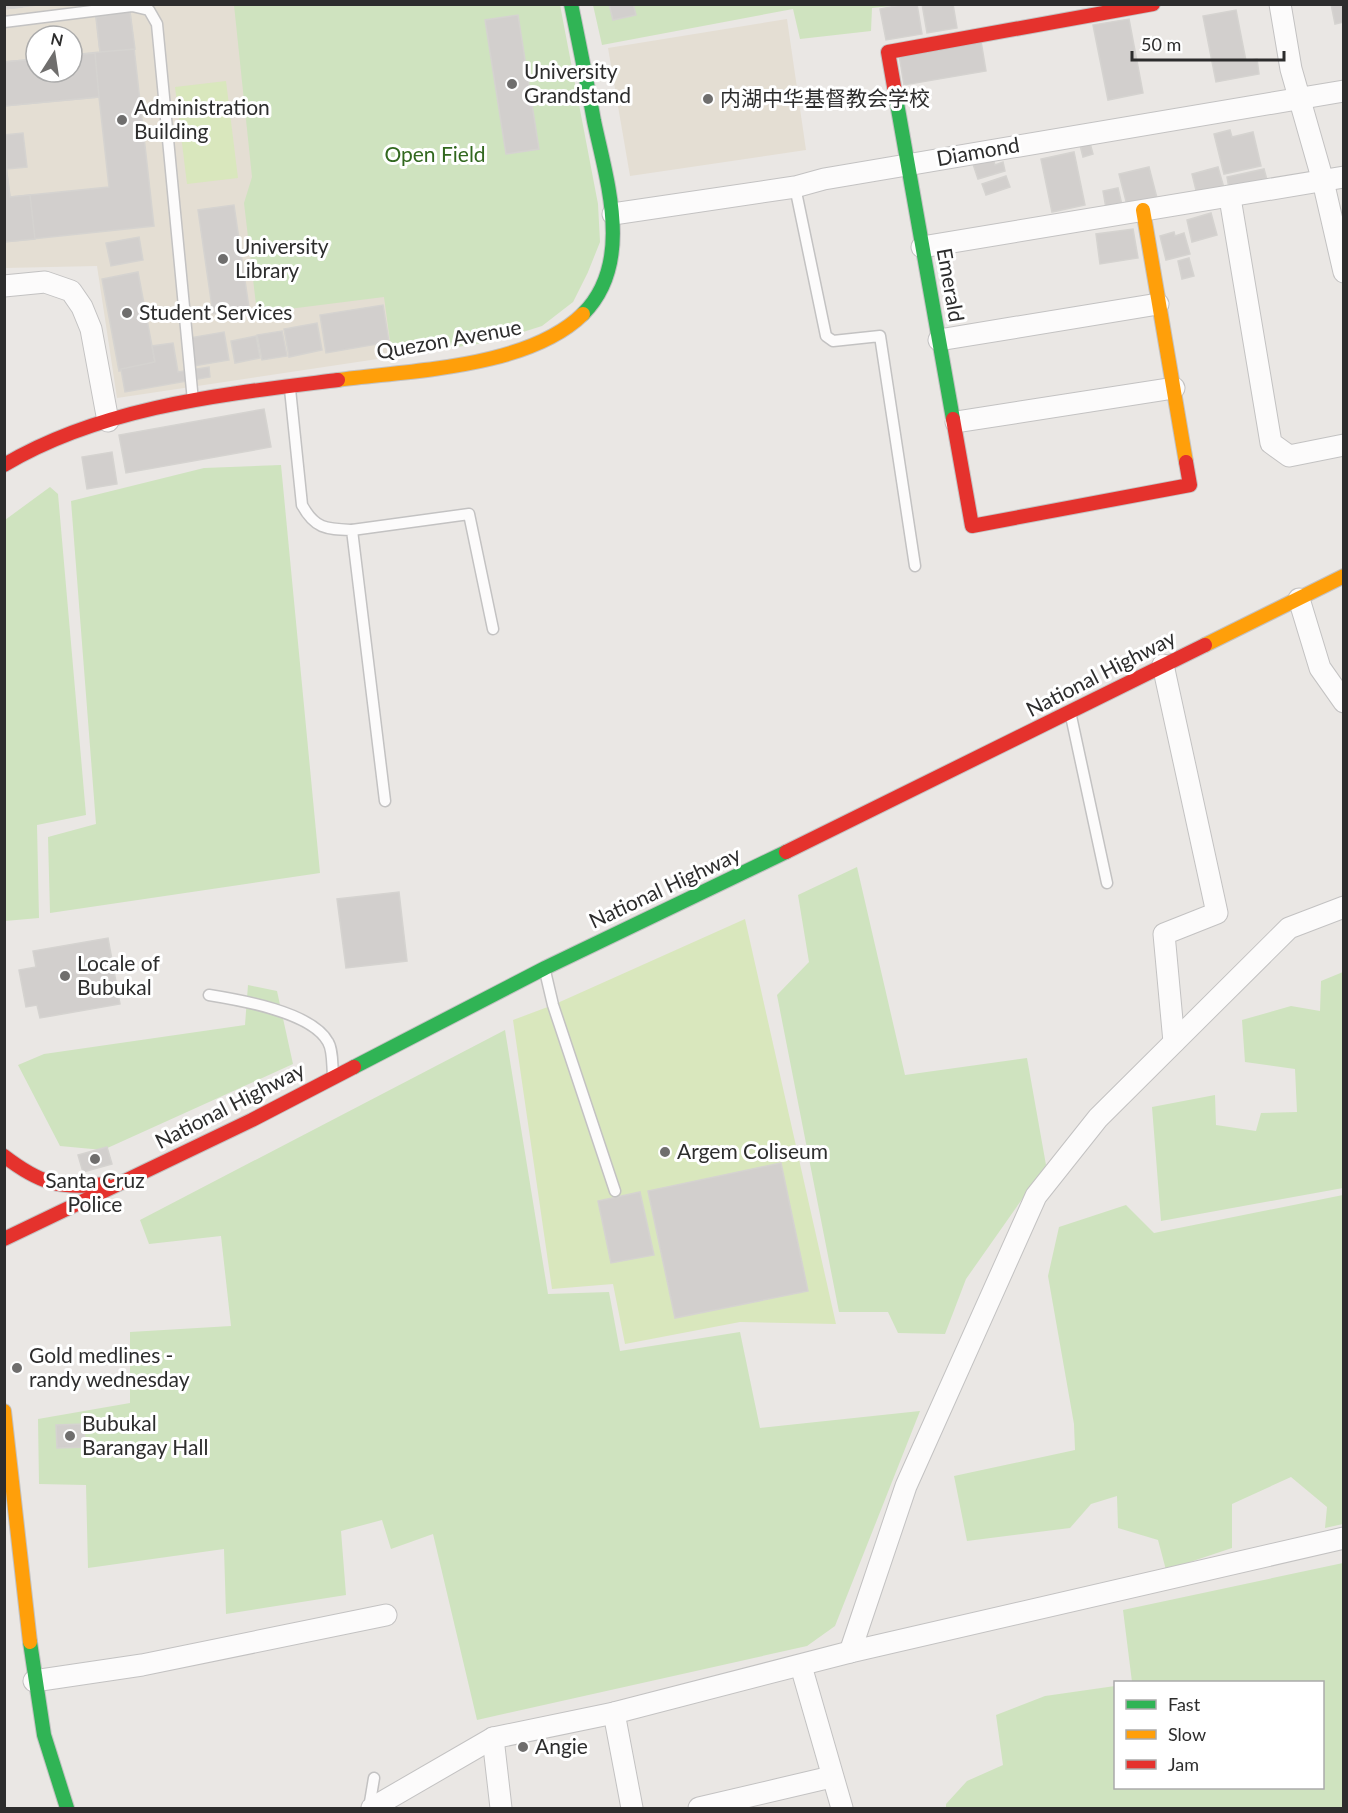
<svg xmlns="http://www.w3.org/2000/svg" width="1348" height="1813" font-family="Lato,'Noto Sans SC',sans-serif">
<rect width="100%" height="100%" fill="#eae7e4"/>
<!-- education -->
<g fill="#e4ded3" fill-rule="evenodd">
<path d="M4,5H560L588,272L573,302L491,342L117,398L97,266L5,268ZM36,36H72V72H36Z"/>
<polygon points="787,19 806,150 630,176 608,48"/>
</g>
<!-- green -->
<g fill="#cfe3bf">
<polygon points="234,5 560,5 598,204 600,242 588,272 573,302 542,326 491,342 392,356 384,297 257,313 244,203 252,177"/>
<polygon points="593,5 899,5 872,8 871,31 800,39 793,9 602,45"/>
<polygon points="281,465 320,873 50,913 48,837 96,824 71,501 204,468"/>
<polygon points="50,487 58,494 86,815 37,825 39,918 5,921 5,520"/>
<polygon points="857,867 905,1075 1027,1058 1046,1165 966,1279 945,1334 898,1333 888,1312 839,1312 777,995 809,962 798,895"/>
<polygon points="1343,972 1343,1188 1161,1221 1152,1107 1215,1095 1216,1125 1256,1131 1261,1113 1297,1112 1295,1069 1245,1062 1242,1020 1291,1006 1320,1011 1321,981"/>
<polygon points="248,985 277,991 293,1064 103,1150 60,1146 18,1065 44,1054 245,1025"/>
<polygon points="505,1030 548,1294 609,1292 620,1351 740,1332 760,1428 920,1411 835,1626 807,1646 477,1720 433,1534 391,1549 382,1520 341,1531 346,1595 226,1614 224,1549 88,1568 86,1485 39,1484 38,1419 130,1403 130,1332 231,1326 221,1236 149,1244 140,1220"/>
<polygon points="1343,1195 1343,1524 1325,1528 1327,1507 1291,1477 1232,1504 1232,1548 1166,1570 1158,1540 1118,1528 1117,1496 1091,1504 1070,1528 967,1541 954,1476 1075,1450 1074,1424 1048,1276 1059,1227 1126,1205 1154,1233"/>
<polygon points="1343,1563 1343,1808 946,1808 946,1804 967,1781 1003,1765 996,1715 1045,1696 1115,1686 1116,1788 1322,1788 1322,1682 1132,1682 1123,1610"/>
</g>
<!-- pitch -->
<g fill="#d9e7bd">
<polygon points="226,81 238,178 187,184 175,87"/>
<polygon points="745,919 836,1324 740,1322 625,1344 613,1284 552,1289 513,1020 553,1005"/>
</g>
<!-- building -->
<g fill="#d2cfcd" stroke="#d5d3d0" stroke-width="1.5">
<polygon points="4,4 46,4 4,9"/>
<polygon points="4,4 21,4 22,7 4,9"/>
<polygon points="609,4 633,4 636,15 613,20"/>
<polygon points="905,4 917,4 922,34 886,40 880,9"/>
<polygon points="922,4 953,4 957,28 927,33"/>
<polygon points="1331,4 1344,4 1344,22 1335,24"/>
<polygon points="1236,10 1246,61 1257,59 1259,74 1216,82 1203,16"/>
<polygon points="130,12 154,226 4,242 4,150 10,197 109,187 99,97 4,106 4,62 36,59 36,72 72,72 72,55 100,52 96,17"/>
<polygon points="130,12 135,49 100,52 96,17"/>
<polygon points="518,15 539,149 506,154 485,20"/>
<polygon points="1129,19 1143,93 1108,100 1093,25"/>
<polygon points="981,41 986,71 904,85 899,55"/>
<polygon points="95,53 99,97 4,106 4,62 36,59 36,72 72,72 72,55"/>
<polygon points="1230,130 1232,137 1253,132 1261,166 1224,174 1214,134"/>
<polygon points="23,133 27,167 7,169 4,135"/>
<polygon points="1090,143 1093,154 1083,157 1080,145"/>
<polygon points="4,150 10,197 30,195 35,239 4,242"/>
<polygon points="1074,152 1085,205 1052,212 1041,159"/>
<polygon points="992,155 995,165 1003,162 1005,171 978,179 972,161"/>
<polygon points="1149,167 1157,198 1127,205 1119,174"/>
<polygon points="1218,167 1224,188 1197,194 1192,174"/>
<polygon points="1264,169 1267,180 1229,188 1227,177"/>
<polygon points="1006,176 1010,187 986,195 982,184"/>
<polygon points="1118,188 1122,205 1106,208 1103,191"/>
<polygon points="234,205 249,308 213,314 198,210"/>
<polygon points="1211,213 1217,235 1192,242 1187,220"/>
<polygon points="1133,229 1138,258 1100,264 1096,234"/>
<polygon points="1174,232 1175,236 1184,233 1190,254 1166,260 1160,236"/>
<polygon points="139,237 143,260 111,266 106,243"/>
<polygon points="1189,258 1194,276 1182,279 1178,261"/>
<polygon points="138,272 155,362 119,371 102,279"/>
<polygon points="383,305 389,342 326,353 320,315"/>
<polygon points="317,323 322,350 289,357 284,329"/>
<polygon points="282,331 287,356 262,360 257,335"/>
<polygon points="224,332 229,360 194,366 189,338"/>
<polygon points="256,336 260,358 235,363 231,341"/>
<polygon points="173,343 178,372 209,367 210,377 125,392 121,369 155,362 152,346"/>
<polygon points="264,409 271,447 126,473 119,435"/>
<polygon points="112,452 117,484 87,489 82,457"/>
<polygon points="399,892 407,961 346,968 337,899"/>
<polygon points="108,938 120,1004 40,1018 37,1005 26,1007 19,970 36,967 33,951"/>
<polygon points="107,1147 112,1164 83,1172 78,1155"/>
<polygon points="781,1163 808,1291 675,1318 648,1191"/>
<polygon points="640,1192 654,1255 611,1263 598,1201"/>
<polygon points="84,1424 85,1447 57,1448 56,1425"/>
</g>
<g fill="none" stroke-linecap="round" stroke-linejoin="round">
<defs>
<g id="lane">
<polyline points="4,22 132,6 149,10 157,24 193,401"/>
<polyline points="795,187 826,336 833,341 880,336 915,566"/>
<path d="M290,389L302,505C315,529 326,529 352,530L385,801"/>
<polyline points="352,530 469,514 493,629"/>
<polyline points="1071,716 1107,883"/>
<polyline points="545,971 553,1005 615,1191"/>
<path d="M209,995C240,1000 312,1012 328,1042C333,1050 332,1065 333,1075"/>
<polyline points="369,1808 374,1778"/>
</g>
<g id="street">
<polyline points="1280,4 1291,69 1323,181 1344,272"/>
<polyline points="1230,198 1271,443 1289,456 1344,445"/>
<polyline points="613,214 795,187 824,179 1344,91"/>
<polyline points="922,247 1344,177"/>
<polyline points="4,286 45,282 71,291 82,307 91,329 108,421"/>
<polyline points="939,340 1158,304"/>
<polyline points="956,422 1174,388"/>
<polyline points="1299,599 1320,668 1344,702"/>
<polyline points="1163,665 1217,913 1164,934 1174,1042"/>
<polyline points="850,1652 906,1486 1036,1196 1098,1118 1289,928 1344,907"/>
<polyline points="801,1666 842,1808"/>
<polyline points="34,1681 142,1665 386,1615"/>
<polyline points="614,1713 632,1808"/>
<polyline points="493,1738 501,1808"/>
<polyline points="372,1808 493,1738 614,1713 850,1652 1344,1538"/>
<polyline points="699,1808 831,1777"/>
</g>
<g id="fast">
<path d="M571,4C579,43 587,82 594,121C607,182 634,263 583,314"/>
<polyline points="895,92 953,419"/>
<polyline points="354,1067 545,968 786,852"/>
<polyline points="30,1642 44,1735 67,1808"/>
</g>
<g id="slow">
<polyline points="1143,210 1186,462"/>
<path d="M338,380C412,370 528,368 583,314"/>
<polyline points="1205,645 1344,576"/>
<polyline points="4,1411 30,1642"/>
</g>
<g id="jam">
<polyline points="895,92 888,52 1153,4"/>
<polyline points="953,419 972,526 1190,485 1186,462"/>
<path d="M4,465C103,406 226,394 338,380"/>
<polyline points="786,852 1205,645"/>
<path d="M4,1156C39,1183 61,1190 105,1184"/>
<polyline points="4,1239 252,1120 354,1067"/>
</g>
</defs>
<!-- lane casing -->
<use href="#lane" stroke="#c3c2c2" stroke-width="13"/>
<!-- street casing -->
<use href="#street" stroke="#c3c2c2" stroke-width="23"/>
<!-- fast casing -->
<use href="#fast" stroke="#c3c2c2" stroke-width="16"/>
<!-- slow casing -->
<use href="#slow" stroke="#c3c2c2" stroke-width="16"/>
<!-- jam casing -->
<use href="#jam" stroke="#c3c2c2" stroke-width="16"/>
<!-- lane -->
<use href="#lane" stroke="#fcfbfb" stroke-width="10"/>
<!-- street -->
<use href="#street" stroke="#fcfbfb" stroke-width="21"/>
<!-- fast -->
<use href="#fast" stroke="#30b455" stroke-width="14"/>
<!-- slow -->
<use href="#slow" stroke="#ff9f0a" stroke-width="14"/>
<!-- jam -->
<use href="#jam" stroke="#e5322d" stroke-width="14"/>
</g>
<!-- markers -->
<g fill="#6f6e6d" stroke="#fff" stroke-width="2">
<circle cx="512" cy="84" r="6"/>
<circle cx="708" cy="99" r="6"/>
<circle cx="122" cy="120" r="6"/>
<circle cx="223" cy="259" r="6"/>
<circle cx="127" cy="313" r="6"/>
<circle cx="65" cy="976" r="6"/>
<circle cx="665" cy="1152" r="6"/>
<circle cx="95" cy="1159" r="6"/>
<circle cx="17" cy="1368" r="6"/>
<circle cx="70" cy="1436" r="6"/>
<circle cx="523" cy="1747" r="6"/>
</g>
<g text-anchor="middle" stroke-width="6" stroke-linejoin="round" paint-order="stroke">
<!-- poi labels -->
<g font-size="21" fill="#2d2d2d" stroke="#fff" text-anchor="start">
<text x="524" y="79">University<tspan x="524" dy="24">Grandstand</tspan></text>
<text x="720" y="106">内湖中华基督教会学校</text>
<text x="134" y="115">Administration<tspan x="134" dy="24">Building</tspan></text>
<text x="235" y="254">University<tspan x="235" dy="24">Library</tspan></text>
<text x="139" y="320">Student Services</text>
<text x="77" y="971">Locale of<tspan x="77" dy="24">Bubukal</tspan></text>
<text x="677" y="1159">Argem Coliseum</text>
<text x="95" y="1188" text-anchor="middle">Santa Cruz<tspan x="95" dy="24">Police</tspan></text>
<text x="29" y="1363">Gold medlines -<tspan x="29" dy="24">randy wednesday</tspan></text>
<text x="82" y="1431">Bubukal<tspan x="82" dy="24">Barangay Hall</tspan></text>
<text x="535" y="1754">Angie</text>
</g>
<!-- street labels -->
<g font-size="21" fill="#2d2d2d" stroke="#fff">
<text transform="translate(978 152) rotate(-10)" y="7">Diamond</text>
<text transform="translate(950 285) rotate(80)" y="7">Emerald</text>
<text transform="translate(449 340) rotate(-10)" y="7">Quezon Avenue</text>
<text transform="translate(1101 674) rotate(-27)" y="7">National Highway</text>
<text transform="translate(665 888) rotate(-25)" y="7">National Highway</text>
<text transform="translate(230 1106) rotate(-27)" y="7">National Highway</text>
</g>
<!-- park labels -->
<g font-size="21" fill="#32681f" stroke="#fff">
<text x="435" y="162">Open Field</text>
</g>
</g>
<!-- border -->
<rect width="1348" height="1813" fill="none" stroke="#2d2d2d" stroke-width="12"/>
<!-- legend -->
<rect x="1114" y="1681" width="210" height="108" fill="#ffffff" stroke="#ababab" stroke-width="1.5"/>
<rect x="1126" y="1700" width="30" height="9" fill="#30b455" stroke="#ababab" stroke-width="1.5"/>
<text x="1168" y="1711" font-size="18" fill="#2d2d2d">Fast</text>
<rect x="1126" y="1730" width="30" height="9" fill="#ff9f0a" stroke="#ababab" stroke-width="1.5"/>
<text x="1168" y="1741" font-size="18" fill="#2d2d2d">Slow</text>
<rect x="1126" y="1760" width="30" height="9" fill="#e5322d" stroke="#ababab" stroke-width="1.5"/>
<text x="1168" y="1771" font-size="18" fill="#2d2d2d">Jam</text>
<!-- north arrow -->
<g transform="translate(54 54) rotate(12)"><circle r="28" fill="#ffffff" stroke="#ababab" stroke-width="1.5"/>
<path d="M0-4.5L10 22L0 15L-10 22Z" fill="#6f6e6d"/>
<text y="-9" font-size="16" font-weight="bold" text-anchor="middle" fill="#2d2d2d">N</text>
</g>
<!-- scale -->
<path d="M1132 51v9h152v-9" fill="none" stroke="#2d2d2d" stroke-width="3"/>
<text x="1141" y="51" font-size="18" fill="#2d2d2d" stroke="#ffffff" stroke-width="4.5" paint-order="stroke">50 m</text>
</svg>
